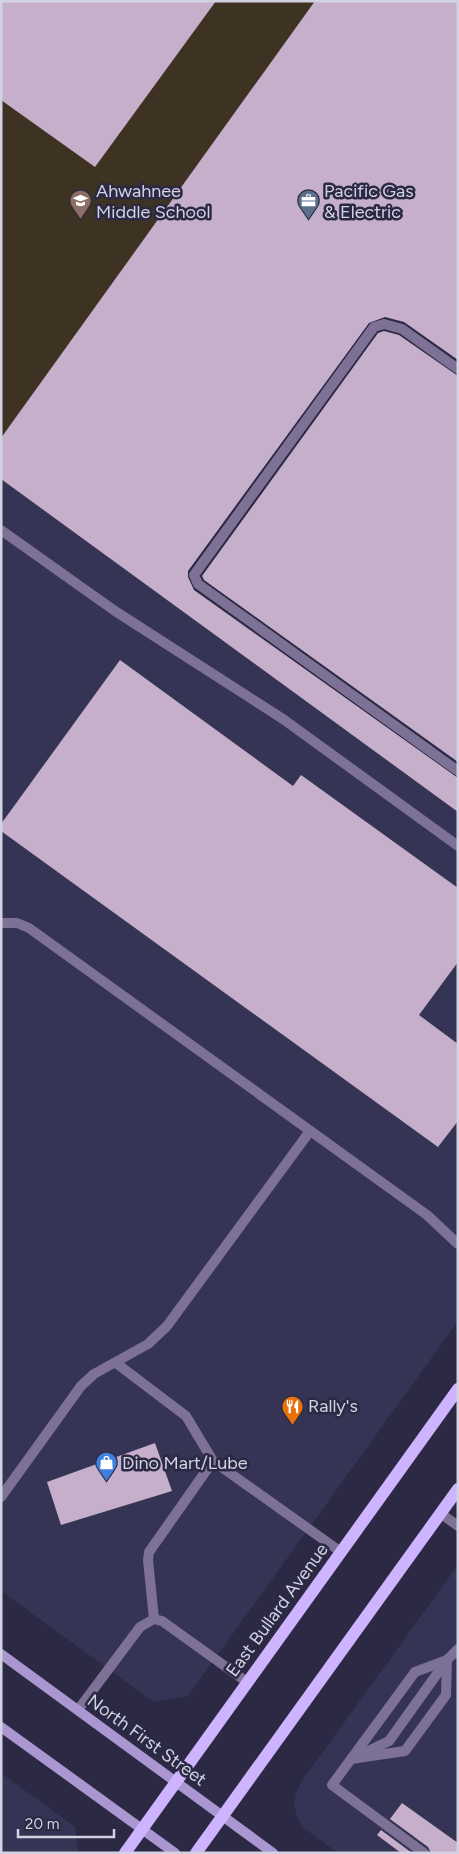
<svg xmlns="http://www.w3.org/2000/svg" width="459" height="1854" font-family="Figtree,sans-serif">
<rect width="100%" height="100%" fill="#2b2944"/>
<!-- built -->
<g fill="#363454">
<polygon points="1,479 458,812 458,1321 188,1696 154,1702 1,1591"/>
<polygon points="458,1565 458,1853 338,1853 305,1829 298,1819 294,1806 296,1793 302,1781"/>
<polygon points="1,1773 75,1827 78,1850 76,1853 1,1853"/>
</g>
<!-- education -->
<polygon fill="#3e3323" points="1,1 315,1 1,438"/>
<!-- building -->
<g fill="#c6afcb">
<polygon points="1,1 216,1 95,167 1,100"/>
<polygon points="315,1 458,1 458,360 404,322 385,317 369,323 188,571 188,577 194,590 458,778 458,812 1,479 1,438"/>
<polygon points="384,331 399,335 458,376 458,762 204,580 202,576 378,333"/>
<polygon points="120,660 293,786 301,775 458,888 458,962 419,1015 458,1044 458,1121 438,1147 1,831 1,824"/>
<polygon points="155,1443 172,1491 61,1525 47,1482"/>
<polygon points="402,1803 458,1843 458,1853 431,1853 428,1847 390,1819"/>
<polygon points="381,1830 412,1853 401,1853 377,1835"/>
</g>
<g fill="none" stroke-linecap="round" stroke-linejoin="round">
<!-- lane -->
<g stroke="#7d7195" stroke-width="10">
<polyline points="458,369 402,329 384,324 374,327 194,575 198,584 458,771"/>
<polyline points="1,530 115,611 283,719 458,846"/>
<polyline points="1,923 17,923 29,928 427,1215 458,1244"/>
<polyline points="116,1363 186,1416 213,1461 341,1552"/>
<polyline points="1,1497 81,1386 94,1374 148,1344 167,1326 310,1131"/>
<polyline points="440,1513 458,1526"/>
<polyline points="154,1619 148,1560 149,1552 213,1461"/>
<polyline points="78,1710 140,1627 154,1619 162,1621 247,1682"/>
<polyline points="360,1755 389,1741 447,1660"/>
<polyline points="351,1759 405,1751 446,1695 447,1660"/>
<polyline points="424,1853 332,1785 415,1672 447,1660 458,1649"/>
</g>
<!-- secondary -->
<g stroke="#aa96d0" stroke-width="10">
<polyline points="1,1654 273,1853"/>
<polyline points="1,1727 175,1853"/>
</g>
<!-- primary -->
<g stroke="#ceb3fe" stroke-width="12">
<polyline points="125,1853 458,1389"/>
<polyline points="196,1853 458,1489"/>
</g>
</g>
<!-- icons -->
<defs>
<symbol id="school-pin" viewBox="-11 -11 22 30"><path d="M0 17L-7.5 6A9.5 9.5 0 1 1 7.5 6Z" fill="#8d6e63" stroke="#2b2944"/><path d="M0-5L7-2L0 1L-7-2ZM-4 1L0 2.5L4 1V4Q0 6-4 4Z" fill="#fff"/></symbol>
<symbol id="office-pin" viewBox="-11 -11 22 30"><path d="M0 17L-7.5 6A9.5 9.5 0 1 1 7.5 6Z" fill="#5c6f8a" stroke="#2b2944"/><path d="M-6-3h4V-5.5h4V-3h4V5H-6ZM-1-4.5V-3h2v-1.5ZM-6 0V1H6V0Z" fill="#fff"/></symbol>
<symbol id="restaurant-pin" viewBox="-11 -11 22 30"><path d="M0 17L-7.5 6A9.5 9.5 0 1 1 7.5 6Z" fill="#e8710a" stroke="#2b2944"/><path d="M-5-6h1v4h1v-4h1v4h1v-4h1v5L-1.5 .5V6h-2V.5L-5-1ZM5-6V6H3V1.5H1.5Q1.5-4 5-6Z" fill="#fff"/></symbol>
<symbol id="shop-pin" viewBox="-11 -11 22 30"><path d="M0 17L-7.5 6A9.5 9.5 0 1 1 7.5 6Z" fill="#3f7fe0" stroke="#2b2944"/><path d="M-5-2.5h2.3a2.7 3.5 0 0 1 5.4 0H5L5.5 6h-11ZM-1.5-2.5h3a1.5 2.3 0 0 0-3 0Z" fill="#fff"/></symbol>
</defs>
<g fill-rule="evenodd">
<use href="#school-pin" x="68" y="188" width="25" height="34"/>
<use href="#office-pin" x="296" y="188" width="25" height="34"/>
<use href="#restaurant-pin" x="280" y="1394" width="25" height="34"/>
<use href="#shop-pin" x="94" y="1450" width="25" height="34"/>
</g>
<g text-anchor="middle" stroke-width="5" stroke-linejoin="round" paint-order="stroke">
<!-- poi labels -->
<g font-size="18" fill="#d2d2e3" stroke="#2b2944" text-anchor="start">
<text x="96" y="197">Ahwahnee<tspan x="96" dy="21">Middle School</tspan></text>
<text x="324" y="197">Pacific Gas<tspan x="324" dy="21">&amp; Electric</tspan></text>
<text x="308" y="1412">Rally's</text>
<text x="122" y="1469">Dino Mart/Lube</text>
</g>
<!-- street labels -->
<g font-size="18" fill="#d2d2e3" stroke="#2b2944">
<text transform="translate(277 1610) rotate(-54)" y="6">East Bullard Avenue</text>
<text transform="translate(147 1740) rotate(36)" y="6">North First Street</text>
</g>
</g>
<!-- border -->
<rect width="459" height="1854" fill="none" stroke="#d2d2e3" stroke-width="5"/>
<!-- scale -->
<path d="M18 1829v8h96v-8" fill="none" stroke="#d2d2e3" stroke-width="2.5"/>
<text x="25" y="1829" font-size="15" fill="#d2d2e3" stroke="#2b2944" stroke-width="4" paint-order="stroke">20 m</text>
</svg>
